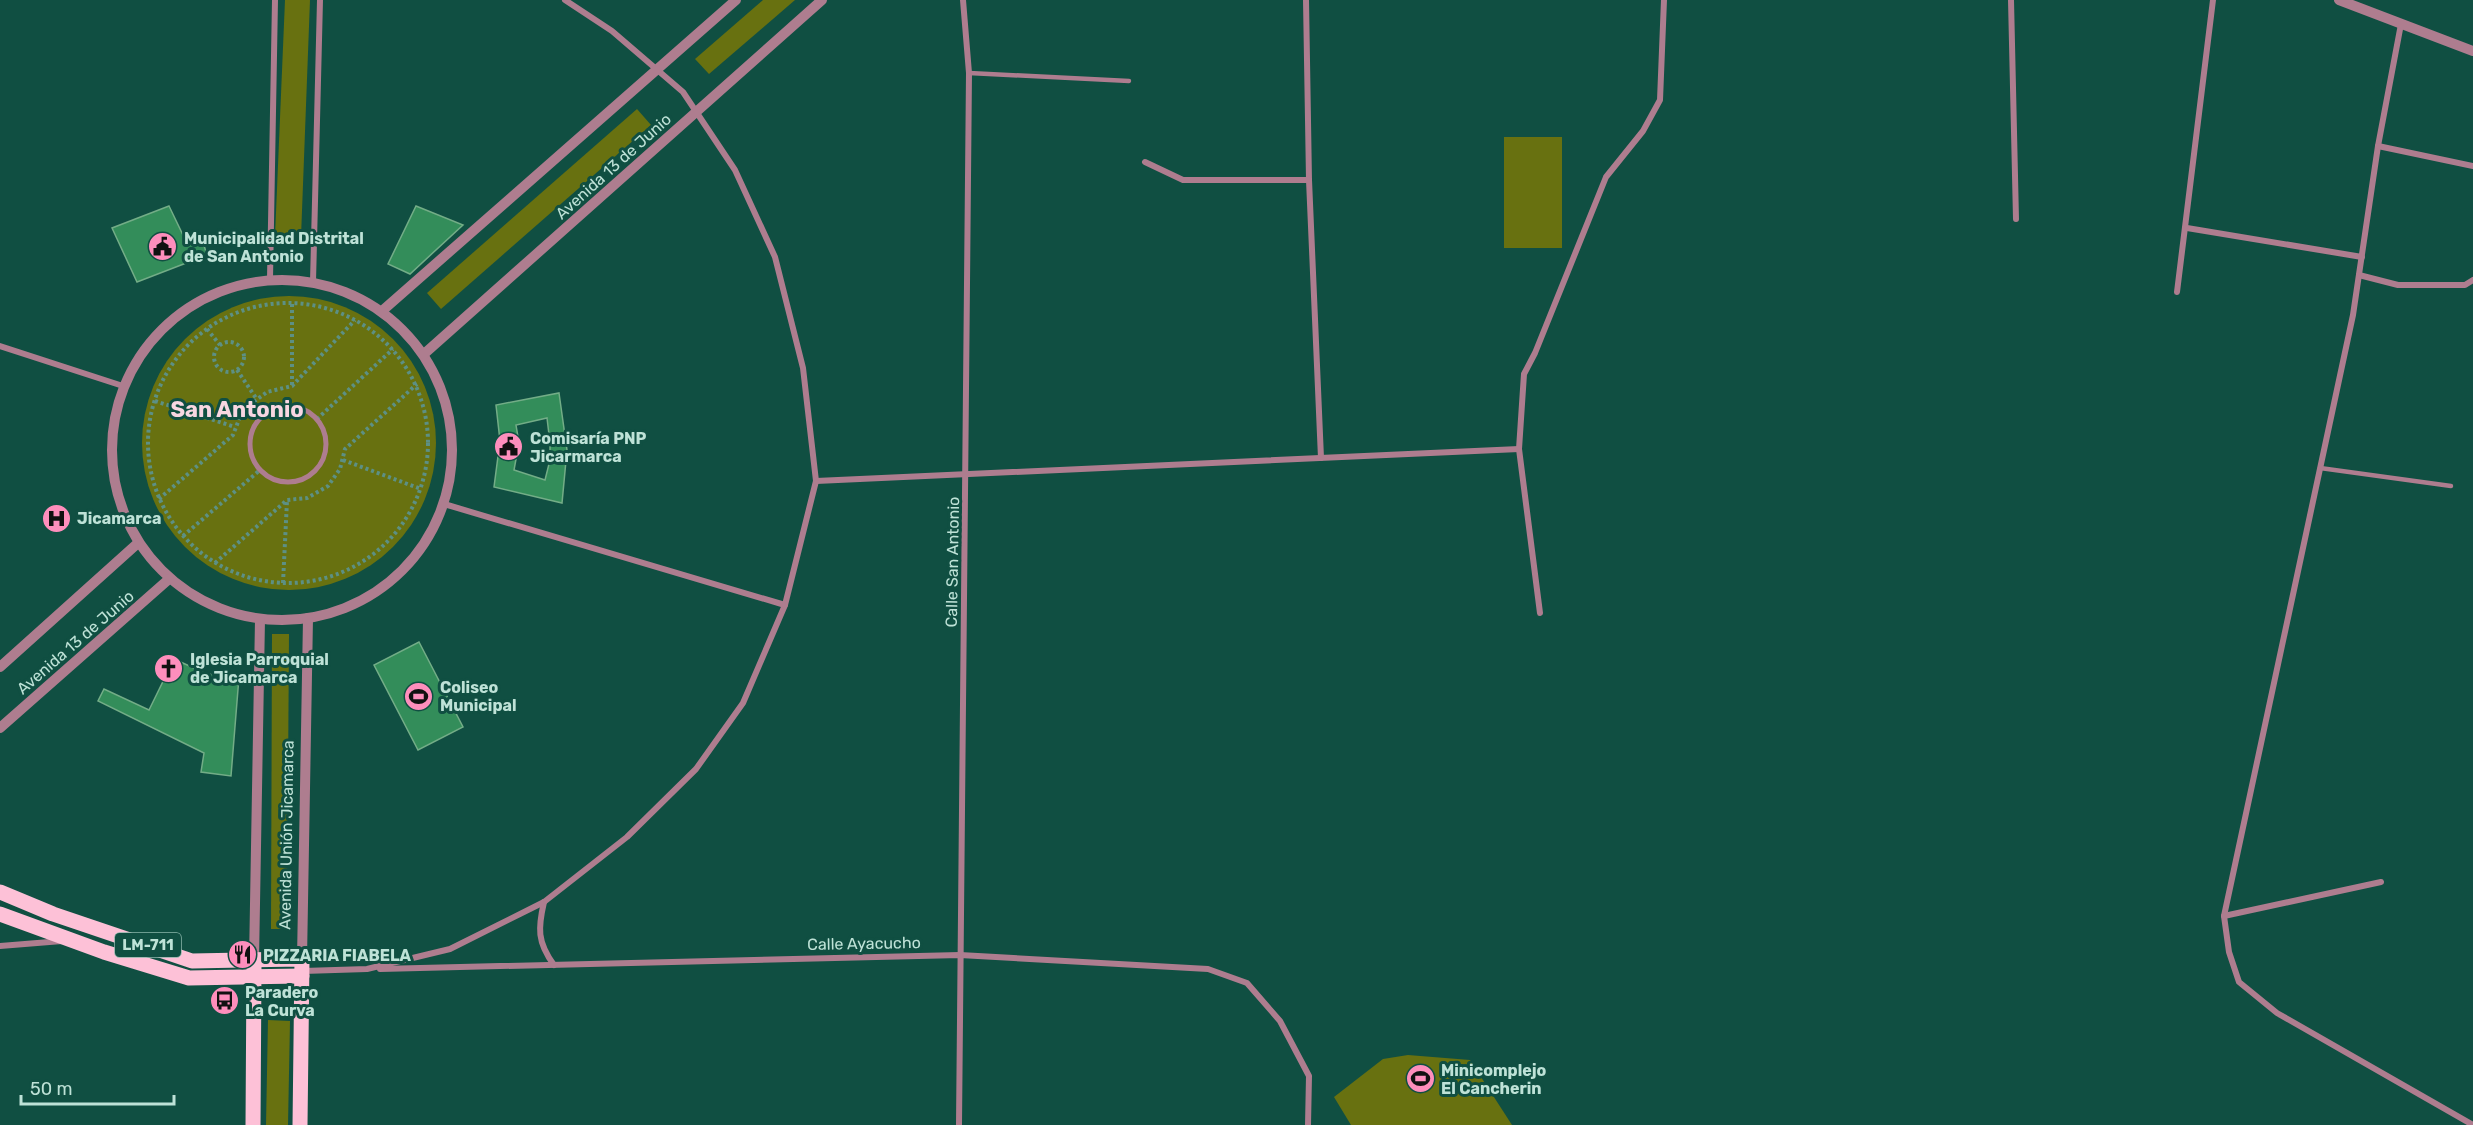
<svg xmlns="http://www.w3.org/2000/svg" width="2473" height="1125" font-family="Rubik,sans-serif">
<rect width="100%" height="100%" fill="#104f42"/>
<!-- green -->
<g fill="#687110">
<polygon points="285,0 310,0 301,237 275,236"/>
<polygon points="763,0 795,0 709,74 695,59"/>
<polygon points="637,109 651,125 441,309 427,293"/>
<rect x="1504" y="137" width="58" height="111"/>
<circle cx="289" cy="443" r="147"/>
<polygon points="272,634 289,634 287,929 271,929"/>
<polygon points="268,1020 290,1021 288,1125 266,1125"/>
<polygon points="1408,1055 1470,1060 1512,1125 1351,1125 1334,1097 1383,1059"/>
</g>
<!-- building -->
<g fill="#338d5a" stroke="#73ad87" stroke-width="1.5" fill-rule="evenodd">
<polygon points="169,206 183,235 202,239 207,255 137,282 112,228"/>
<polygon points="416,206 463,225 410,274 388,264"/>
<path d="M559,393L567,450L562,503L494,487L500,441L496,405ZM547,418L550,443V460L545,480L514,470L519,443L516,425Z"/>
<polygon points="419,642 463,727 418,750 374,665"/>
<polygon points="174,659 207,674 239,677 231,776 201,772 204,753 98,701 104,689 149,710"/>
</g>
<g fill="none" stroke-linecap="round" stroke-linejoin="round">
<!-- path -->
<g stroke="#5d9084" stroke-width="4" stroke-dasharray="3 3" stroke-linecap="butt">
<circle cx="288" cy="443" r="140"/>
<polyline points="207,329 220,345"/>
<circle cx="229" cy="357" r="15"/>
<polyline points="237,370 256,398"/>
<polyline points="292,385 292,303"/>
<polyline points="155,401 235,427"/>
<polyline points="317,419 393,349"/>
<polyline points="343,460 421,489"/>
<polyline points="159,499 233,435 240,417 248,406 267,392 292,386 355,320"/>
<polyline points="183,536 260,470"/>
<polyline points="215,563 287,500 307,498 328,486 340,469 345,449 417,384"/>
<polyline points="283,583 287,501"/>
</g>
<!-- service -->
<g stroke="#ae7d8f" stroke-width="4.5">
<polyline points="969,73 1129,81"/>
<polyline points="2320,468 2451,486"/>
</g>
<!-- pedestrian -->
<circle stroke="#ae7d8f" stroke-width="5" cx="288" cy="444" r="38"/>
<!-- minor -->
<g stroke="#ae7d8f" stroke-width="6">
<polyline points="1306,0 1309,180 1321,458"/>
<polyline points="2011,0 2016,219"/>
<polyline points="2401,24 2378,146 2353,315 2224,916 2229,952 2239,982 2277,1013 2473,1125"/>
<polyline points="2378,146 2473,166"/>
<polyline points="1145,162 1183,180 1309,180"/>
<polyline points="2187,228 2362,257"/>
<polyline points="2359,275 2398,285 2465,285 2473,280"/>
<polyline points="270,279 275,0"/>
<polyline points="313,282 320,0"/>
<polyline points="2177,292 2213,0"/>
<polyline points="0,346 123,386"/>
<polyline points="816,481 1519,449"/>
<polyline points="444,504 785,605"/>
<polyline points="1540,613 1519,449 1524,374 1535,353 1606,177 1643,131 1660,100 1664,0"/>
<path d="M544,902C538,928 537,942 554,965"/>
<polyline points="2224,916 2381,882"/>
<polyline points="0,946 62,941"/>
<polyline points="380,969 960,955 1208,969 1247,983 1280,1021 1309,1076 1308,1125"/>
<polyline points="303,971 367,969 450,949 544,902 627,837 696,769 743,703 785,605 816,481 803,368 775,257 735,170 683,92 612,31 565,0"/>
<polyline points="959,1125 969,73 963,0"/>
</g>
<!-- tertiary -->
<g stroke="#ae7d8f" stroke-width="10">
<polyline points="2339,0 2473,51"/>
<circle cx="282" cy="450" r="170"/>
<polyline points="382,311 736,0"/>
<polyline points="424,354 822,0"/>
<polyline points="0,667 138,543"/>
<polyline points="0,728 169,579"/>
<polyline points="302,959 308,618"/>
<polyline points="254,961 260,619"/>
</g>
<!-- primary -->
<g stroke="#fdc1d7" stroke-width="15">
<polyline points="0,892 53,914 192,961 302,959 300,1125"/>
<polyline points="0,914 104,952 189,978 302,976"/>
<polyline points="253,1125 254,967"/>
</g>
</g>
<!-- icons -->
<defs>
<symbol id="civic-disc" viewBox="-11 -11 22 22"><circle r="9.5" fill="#fe8ebc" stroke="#104f42"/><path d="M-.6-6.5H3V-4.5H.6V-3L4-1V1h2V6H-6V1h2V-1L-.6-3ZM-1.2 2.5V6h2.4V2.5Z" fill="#111"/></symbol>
<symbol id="hospital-disc" viewBox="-11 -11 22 22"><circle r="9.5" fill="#fe8ebc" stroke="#104f42"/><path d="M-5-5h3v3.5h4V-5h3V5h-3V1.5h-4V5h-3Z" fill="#111"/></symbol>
<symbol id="church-disc" viewBox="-11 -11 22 22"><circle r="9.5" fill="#fe8ebc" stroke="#104f42"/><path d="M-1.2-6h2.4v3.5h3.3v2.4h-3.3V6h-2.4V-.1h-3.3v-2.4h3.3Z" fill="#111"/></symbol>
<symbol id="stadium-disc" viewBox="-11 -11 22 22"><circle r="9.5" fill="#fe8ebc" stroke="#104f42"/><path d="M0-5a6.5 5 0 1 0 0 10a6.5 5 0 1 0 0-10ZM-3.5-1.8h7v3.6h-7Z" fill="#111"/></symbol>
<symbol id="restaurant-disc" viewBox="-11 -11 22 22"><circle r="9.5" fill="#fe8ebc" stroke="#104f42"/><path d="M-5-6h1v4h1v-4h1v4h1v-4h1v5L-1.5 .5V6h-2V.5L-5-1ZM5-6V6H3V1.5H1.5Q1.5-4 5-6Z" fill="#111"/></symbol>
<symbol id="bus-disc" viewBox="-11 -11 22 22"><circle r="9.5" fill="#fe8ebc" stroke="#104f42"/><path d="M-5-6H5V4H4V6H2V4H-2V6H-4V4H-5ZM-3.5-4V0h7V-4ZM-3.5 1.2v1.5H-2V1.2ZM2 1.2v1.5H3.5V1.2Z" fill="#111"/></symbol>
</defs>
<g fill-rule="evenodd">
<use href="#civic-disc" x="146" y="230" width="33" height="33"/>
<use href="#civic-disc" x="492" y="430" width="33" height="33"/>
<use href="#hospital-disc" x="40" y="502" width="33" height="33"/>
<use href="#church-disc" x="152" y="652" width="33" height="33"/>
<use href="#stadium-disc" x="402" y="680" width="33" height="33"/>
<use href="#restaurant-disc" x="226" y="938" width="33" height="33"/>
<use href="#bus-disc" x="208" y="984" width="33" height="33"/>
<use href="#stadium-disc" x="1404" y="1062" width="33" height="33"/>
</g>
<g text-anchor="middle" stroke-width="6" stroke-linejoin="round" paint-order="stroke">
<!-- shield labels -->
<rect fill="#104f42" stroke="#8ab6aa" stroke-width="1.5" x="115" y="933" width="66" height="24" rx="4.5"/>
<g font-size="15" font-weight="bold" fill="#bee2d7">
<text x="148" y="950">LM-711</text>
</g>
<!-- street labels -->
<g font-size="16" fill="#bee2d7" stroke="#104f42">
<text transform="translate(613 166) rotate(-42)" y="6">Avenida 13 de Junio</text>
<text transform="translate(952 562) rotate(-89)" y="6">Calle San Antonio</text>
<text transform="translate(75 642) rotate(-41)" y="6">Avenida 13 de Junio</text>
<text transform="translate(286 835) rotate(-89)" y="6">Avenida Unión Jicamarca</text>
<text transform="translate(864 943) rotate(-1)" y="6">Calle Ayacucho</text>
</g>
<!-- poi labels -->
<g font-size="16" font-weight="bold" fill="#bee2d7" stroke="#104f42" text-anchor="start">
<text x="184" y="244">Municipalidad Distrital<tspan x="184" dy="18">de San Antonio</tspan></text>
<text x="530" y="444">Comisaría PNP<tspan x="530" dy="18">Jicarmarca</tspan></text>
<text x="77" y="524">Jicamarca</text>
<text x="190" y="665">Iglesia Parroquial<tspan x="190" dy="18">de Jicamarca</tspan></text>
<text x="440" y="693">Coliseo<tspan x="440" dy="18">Municipal</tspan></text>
<text x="263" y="961">PIZZARIA FIABELA</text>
<text x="245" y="998">Paradero<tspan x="245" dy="18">La Curva</tspan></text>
<text x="1441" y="1076">Minicomplejo<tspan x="1441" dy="18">El Cancherin</tspan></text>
</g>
<!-- district labels -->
<g font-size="22" font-weight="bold" fill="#f8d7e2" stroke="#104f42">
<text x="237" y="417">San Antonio</text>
</g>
</g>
<!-- scale -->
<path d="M21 1095v9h153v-9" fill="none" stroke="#bee2d7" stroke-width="3"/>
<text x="30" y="1095" font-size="18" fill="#bee2d7" stroke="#104f42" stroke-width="4.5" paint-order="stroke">50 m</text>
</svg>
